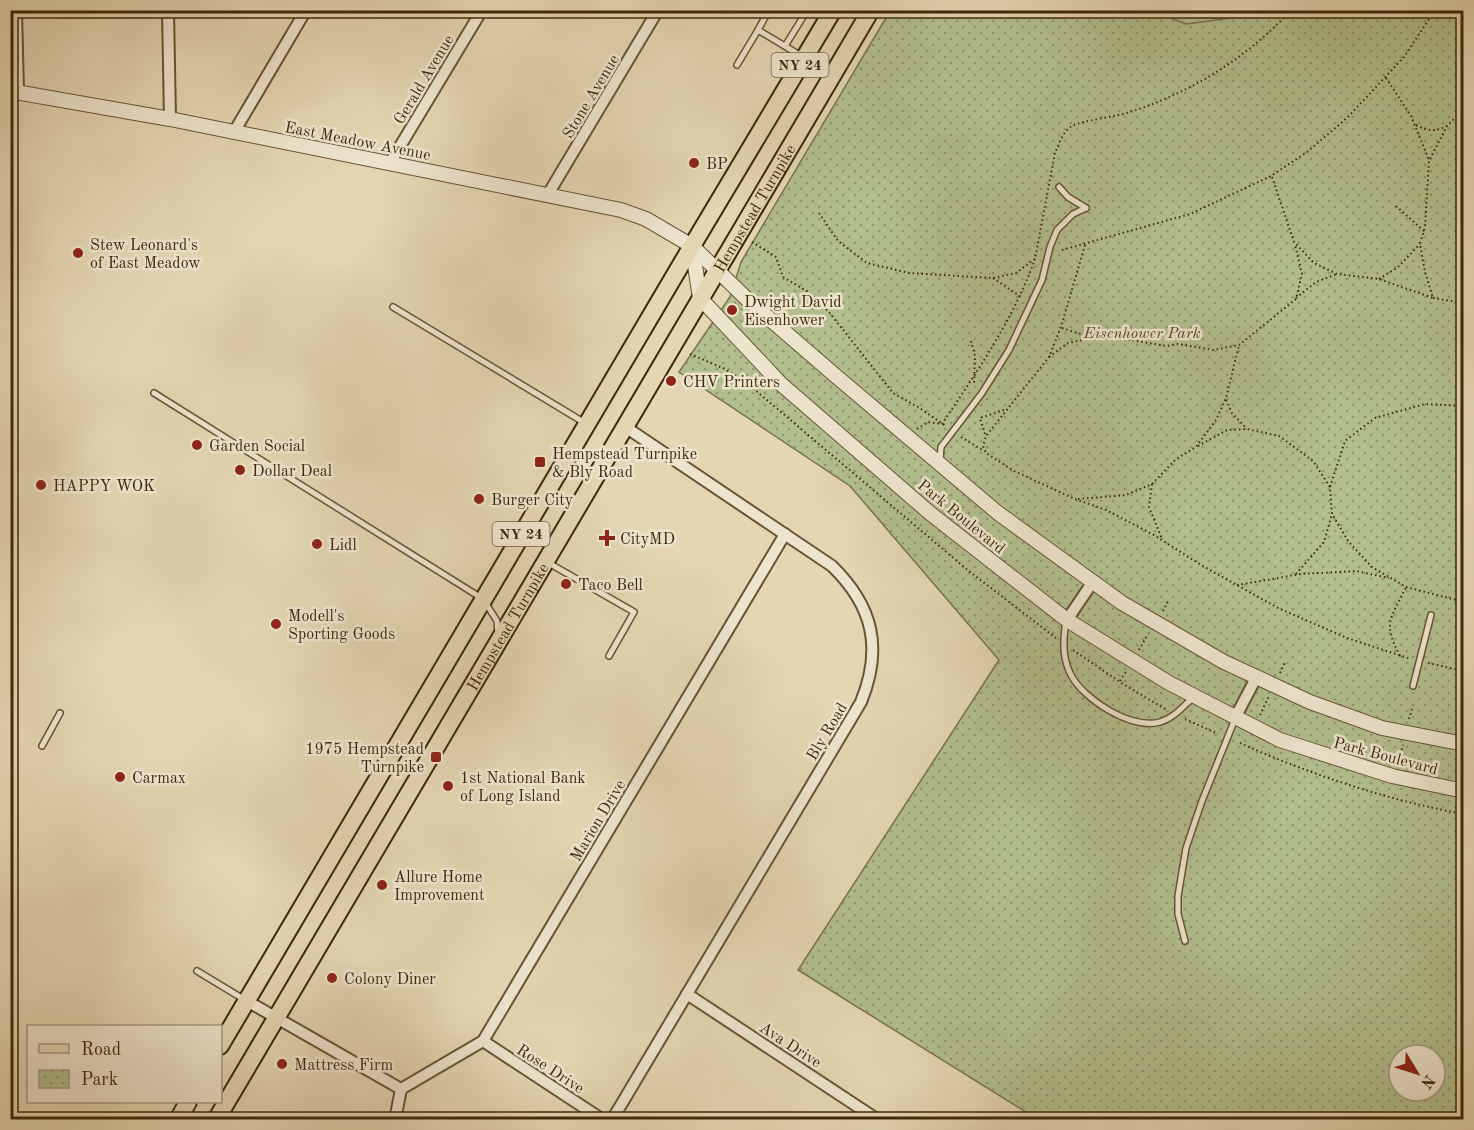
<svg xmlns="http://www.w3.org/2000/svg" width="1474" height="1130" font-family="'Old Standard TT',serif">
<defs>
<pattern id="park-dots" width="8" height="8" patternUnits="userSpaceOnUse" patternTransform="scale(1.5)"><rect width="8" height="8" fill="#b2be8e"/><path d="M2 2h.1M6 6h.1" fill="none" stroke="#929a72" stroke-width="1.8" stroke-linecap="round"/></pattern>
</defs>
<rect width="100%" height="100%" fill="#e4d6b3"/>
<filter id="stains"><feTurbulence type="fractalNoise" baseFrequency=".00333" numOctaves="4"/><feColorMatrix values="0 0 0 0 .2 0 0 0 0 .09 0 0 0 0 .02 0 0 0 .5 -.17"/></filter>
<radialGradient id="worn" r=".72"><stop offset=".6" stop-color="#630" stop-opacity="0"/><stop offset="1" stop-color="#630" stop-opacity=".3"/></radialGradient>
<!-- park -->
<path fill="url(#park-dots)" stroke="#78734c" stroke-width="1.5" fill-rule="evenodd" d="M890,11H1463V1119H1037L798,970L999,660L850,486L679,372L730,297L741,262ZM1399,1055H1435V1091H1399Z"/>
<!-- pitch -->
<polygon fill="#b2be8e" stroke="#78734c" stroke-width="1.5" points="1153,11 1246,10 1246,11 1238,17 1186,24"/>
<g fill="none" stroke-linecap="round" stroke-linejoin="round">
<defs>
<g id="service">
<polyline points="758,30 769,10"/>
<polyline points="785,46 803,17"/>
<polyline points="737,65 758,30 803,57"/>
<polyline points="1059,187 1068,197 1086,208"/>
<polyline points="393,307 585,423"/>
<polyline points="154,393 483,599 497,621 498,634"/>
<polyline points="940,460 941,447 982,393 1009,350 1042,280 1050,247 1057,230 1073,214 1086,208"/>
<polyline points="547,562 634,612 609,656"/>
<path d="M1066,621C1063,640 1062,658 1071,675C1084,700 1132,730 1160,722C1173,719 1183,706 1193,698"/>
<polyline points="1413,686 1431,615"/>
<polyline points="42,746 60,713"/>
<polyline points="1185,941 1178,914 1178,896 1186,848 1202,801 1235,719"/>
<polyline points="197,971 245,1000"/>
</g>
<g id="minor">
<polyline points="16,10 18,92"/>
<polyline points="168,10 170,119"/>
<polyline points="234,132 306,10"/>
<polyline points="390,163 482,10"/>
<polyline points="547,196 658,10"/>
<polyline points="1067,620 1092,583"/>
<polyline points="1235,718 1256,678"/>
<polyline points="687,994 878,1120"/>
<polyline points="247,1001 401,1089"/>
<polyline points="483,1041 603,1120"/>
<polyline points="401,1089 483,1041 785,534"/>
<polyline points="395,1120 401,1089"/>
<path d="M612,1120L861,702C883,648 873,606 832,566L624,426"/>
</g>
<g id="tertiary">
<polyline points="10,91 170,119 492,184 621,210 646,219 692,246 749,301 837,377 998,513 1122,603 1224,662 1310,702 1382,728 1464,744"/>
<polyline points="692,246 700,298 781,384 931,514 1067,620 1169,683 1280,740 1392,776 1464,791"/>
</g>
<g id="primary">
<polyline points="220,1046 692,246 833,10"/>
<polyline points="178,1120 188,1102"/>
<path id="s1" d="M216,1120L871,10"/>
</g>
</defs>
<!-- service casing -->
<use href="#service" stroke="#685434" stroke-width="8"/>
<!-- minor casing -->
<use href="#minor" stroke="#685434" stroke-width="14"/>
<!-- tertiary casing -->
<use href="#tertiary" stroke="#685434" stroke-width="16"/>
<!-- primary casing -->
<use href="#primary" stroke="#3e2809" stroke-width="20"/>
<!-- path -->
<g stroke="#3e2809" stroke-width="2" stroke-dasharray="1.5 3" stroke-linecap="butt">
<polyline points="1386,78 1411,116 1429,160"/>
<path d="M1416,125C1428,131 1435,132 1447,126"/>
<polyline points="1272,177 1294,242 1314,263 1337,274 1379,279 1433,298 1425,272 1420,244 1425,227 1429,161 1447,126 1464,109"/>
<polyline points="1396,206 1424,231"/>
<path d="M819,213L838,241L867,263L909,273L993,278L1016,273L1035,259L1055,153C1059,144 1063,131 1072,126C1084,120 1115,117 1130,112C1192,92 1247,58 1291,10"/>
<polyline points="752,242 776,257 783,277 808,292 829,312 893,393 918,407 946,426"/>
<polyline points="1085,245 1061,327 1049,357 986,436 983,446 986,453 1014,471 1075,499 1106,510 1154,535 1201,565 1278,608 1347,638 1411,659"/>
<polyline points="1062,250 1190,214 1271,176 1307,152 1347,118 1404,57 1435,10"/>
<polyline points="993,278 1021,297"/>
<polyline points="1379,279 1398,267 1420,244"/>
<polyline points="1296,298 1316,282 1337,274"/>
<polyline points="1433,298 1464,303"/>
<polyline points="1062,328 1093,338 1131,340 1167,346 1178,344 1213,350 1239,345 1296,299 1302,274 1295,245"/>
<polyline points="971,341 975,356 974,385"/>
<polyline points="690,354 725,369 748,384 970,572 1056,638"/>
<polyline points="1049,357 1068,343 1092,338"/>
<polyline points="1226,400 1232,413 1247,429"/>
<polyline points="1464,406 1425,404 1375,418 1345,441 1330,487 1332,514 1348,541 1372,567 1406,587 1464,602"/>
<path d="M917,429L928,422L942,424C977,372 1014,318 1035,259"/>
<polyline points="985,434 980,418 1007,409"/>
<polyline points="961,437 984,451"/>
<polyline points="1198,446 1227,430 1247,429 1279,436 1313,461 1330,487"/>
<polyline points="1152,484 1149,507 1162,539"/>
<polyline points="1078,499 1126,495 1152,484 1176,459 1196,447 1216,420 1226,398 1239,345"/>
<polyline points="1296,574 1324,542 1332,514"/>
<polyline points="1237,585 1301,574 1356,571 1389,578"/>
<polyline points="1163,611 1168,601"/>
<polyline points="1073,650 1123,684 1167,710"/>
<polyline points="1139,650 1148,634"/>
<path d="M1400,656C1382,622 1391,619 1406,587"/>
<polyline points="1428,663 1464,671"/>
<polyline points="1280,673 1285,662"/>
<polyline points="1120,681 1126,672"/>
<polyline points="1260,715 1269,696"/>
<polyline points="1185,719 1218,734"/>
<polyline points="1409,719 1412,709"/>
<path d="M1240,743C1309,774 1390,801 1464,814"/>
<polyline points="1398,763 1403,745"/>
</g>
<!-- service -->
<use href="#service" stroke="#ede4ce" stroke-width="5"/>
<!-- minor -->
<use href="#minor" stroke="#ede4ce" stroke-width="10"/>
<!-- tertiary -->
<use href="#tertiary" stroke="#ede4ce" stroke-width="14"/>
<!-- primary -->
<use href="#primary" stroke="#e4d6b3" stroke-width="16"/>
</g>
<!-- markers -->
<g fill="#8f2418" stroke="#ede4ce" stroke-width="2">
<circle cx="694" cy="163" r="6"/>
<circle cx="78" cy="253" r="6"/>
<circle cx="732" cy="310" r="6"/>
<circle cx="671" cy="381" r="6"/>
<circle cx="197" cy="445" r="6"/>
<rect x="534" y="456" width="12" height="12" rx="3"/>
<circle cx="240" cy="470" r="6"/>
<circle cx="41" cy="485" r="6"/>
<circle cx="479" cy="499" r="6"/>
<path d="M604 529h6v6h6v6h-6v6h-6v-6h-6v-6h6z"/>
<circle cx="317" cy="544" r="6"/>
<circle cx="566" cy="584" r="6"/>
<circle cx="276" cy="624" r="6"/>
<rect x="430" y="751" width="12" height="12" rx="3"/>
<circle cx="120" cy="777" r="6"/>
<circle cx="448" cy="786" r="6"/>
<circle cx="382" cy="885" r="6"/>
<circle cx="332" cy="978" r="6"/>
<circle cx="282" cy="1064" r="6"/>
</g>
<g text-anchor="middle" stroke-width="5" stroke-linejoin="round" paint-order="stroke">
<!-- shield labels -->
<g fill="#ede4ce" stroke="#726044" stroke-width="1.5">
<rect x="771.5" y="53" width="57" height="24" rx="4.5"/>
<rect x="492.5" y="522" width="57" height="24" rx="4.5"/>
</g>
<g font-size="15" font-weight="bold" fill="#3e2809">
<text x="800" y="70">NY 24</text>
<text x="521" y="539">NY 24</text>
</g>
<!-- street labels -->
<g font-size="16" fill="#3e2809" stroke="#ede4ce">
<text transform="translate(423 79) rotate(-59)" y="6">Gerald Avenue</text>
<text transform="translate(590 96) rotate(-59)" y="6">Stone Avenue</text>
<text transform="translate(358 140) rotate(11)" y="6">East Meadow Avenue</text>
<text dy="6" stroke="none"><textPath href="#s1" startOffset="1059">Hempstead Turnpike</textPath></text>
<text transform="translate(962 516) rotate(39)" y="6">Park Boulevard</text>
<text dy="6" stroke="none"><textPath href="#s1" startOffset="573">Hempstead Turnpike</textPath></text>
<text transform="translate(826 731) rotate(-59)" y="6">Bly Road</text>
<text transform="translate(1386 755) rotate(15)" y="6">Park Boulevard</text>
<text transform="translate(597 820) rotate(-59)" y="6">Marion Drive</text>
<text transform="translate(791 1044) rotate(33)" y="6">Ava Drive</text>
<text transform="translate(551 1068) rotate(33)" y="6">Rose Drive</text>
</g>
<!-- poi labels -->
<g font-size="16" fill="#3e2809" stroke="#ede4ce" text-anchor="start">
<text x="706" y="169">BP</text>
<text x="90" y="250">Stew Leonard's<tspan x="90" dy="18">of East Meadow</tspan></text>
<text x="744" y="307">Dwight David<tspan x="744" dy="18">Eisenhower</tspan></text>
<text x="683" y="387">CHV Printers</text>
<text x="209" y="451">Garden Social</text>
<text x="552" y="459">Hempstead Turnpike<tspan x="552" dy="18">&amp; Bly Road</tspan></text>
<text x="252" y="476">Dollar Deal</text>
<text x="53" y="491">HAPPY WOK</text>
<text x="491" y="505">Burger City</text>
<text x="620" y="544">CityMD</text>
<text x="329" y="550">Lidl</text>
<text x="578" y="590">Taco Bell</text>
<text x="288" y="621">Modell's<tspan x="288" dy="18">Sporting Goods</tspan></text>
<text x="424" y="754" text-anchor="end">1975 Hempstead<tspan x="424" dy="18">Turnpike</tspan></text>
<text x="132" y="783">Carmax</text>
<text x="460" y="783">1st National Bank<tspan x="460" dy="18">of Long Island</tspan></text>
<text x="394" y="882">Allure Home<tspan x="394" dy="18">Improvement</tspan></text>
<text x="344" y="984">Colony Diner</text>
<text x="294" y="1070">Mattress Firm</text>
</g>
<!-- park labels -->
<g font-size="16" font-style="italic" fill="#554624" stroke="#ede4ce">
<text x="1142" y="338">Eisenhower Park</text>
</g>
</g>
<!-- margin -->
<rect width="1474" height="1130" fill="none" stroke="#e4d6b3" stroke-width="36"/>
<rect x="12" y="12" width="1450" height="1106" fill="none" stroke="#3e2809" stroke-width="3"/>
<rect x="18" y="18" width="1438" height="1094" fill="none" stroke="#3e2809" stroke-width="1.5"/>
<!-- legend -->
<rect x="27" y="1025" width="195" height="78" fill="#ede4ce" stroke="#a7997f" stroke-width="1.5"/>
<rect x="39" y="1044" width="30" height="9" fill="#e4d6b3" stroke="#a7997f" stroke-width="1.5"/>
<text x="81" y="1055" font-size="18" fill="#3e2809">Road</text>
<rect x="39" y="1070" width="30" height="18" fill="url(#park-dots)" stroke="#a7997f" stroke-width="1.5"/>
<text x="81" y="1085" font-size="18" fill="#3e2809">Park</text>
<!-- north arrow -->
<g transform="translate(1417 1073) rotate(128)"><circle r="28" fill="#ede4ce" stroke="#a7997f" stroke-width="1.5"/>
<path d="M0-4.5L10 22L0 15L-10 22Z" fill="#8f2418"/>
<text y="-9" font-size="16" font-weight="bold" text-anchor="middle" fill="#3e2809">N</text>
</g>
<rect width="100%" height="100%" filter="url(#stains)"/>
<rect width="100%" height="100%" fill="url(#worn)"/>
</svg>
